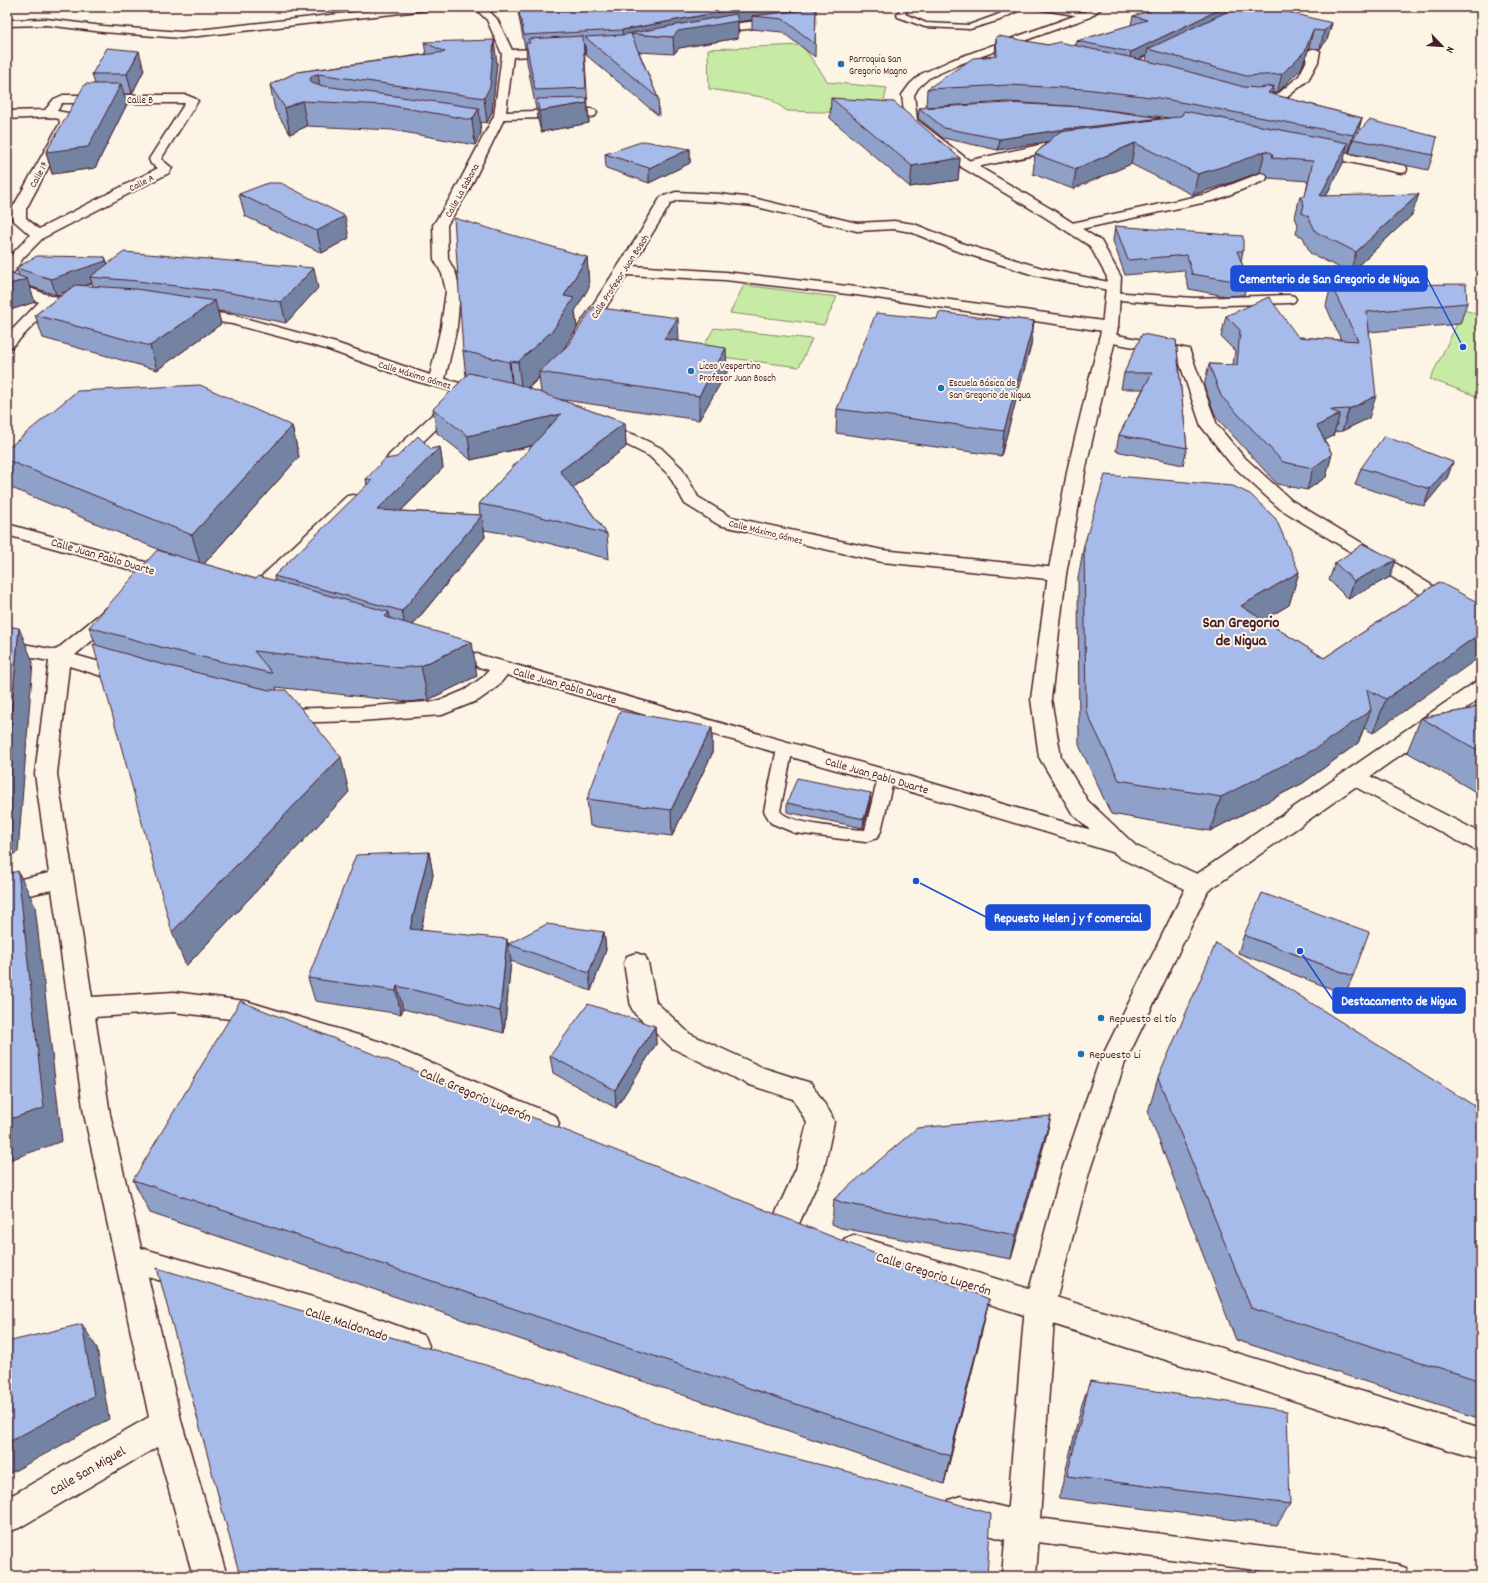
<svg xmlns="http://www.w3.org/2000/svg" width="1488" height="1583" font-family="Dekko,sans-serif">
<rect width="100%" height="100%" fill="#fcf5e5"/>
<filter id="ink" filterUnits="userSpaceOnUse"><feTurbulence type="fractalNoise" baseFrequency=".025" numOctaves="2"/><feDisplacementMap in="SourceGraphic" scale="8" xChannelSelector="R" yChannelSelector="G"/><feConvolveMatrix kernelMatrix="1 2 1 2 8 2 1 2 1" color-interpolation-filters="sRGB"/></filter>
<g filter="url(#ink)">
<!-- green -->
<g fill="#c7eba4" stroke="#888568">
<polygon points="802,45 828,82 887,88 884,101 891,114 787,111 769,98 709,89 708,49"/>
<polygon points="744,285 837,297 824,325 730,313"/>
<polygon points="1464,310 1481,315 1481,398 1430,379"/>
<polygon points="714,328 812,339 799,367 699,354"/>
</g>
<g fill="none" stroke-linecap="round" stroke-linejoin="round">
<defs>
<g id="lane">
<polygon points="901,7 909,7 905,14 926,23 969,25 994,16 1015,7 1025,7 1000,20 970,29 925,27 898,17 897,15"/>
<polygon points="1034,7 1052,7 1086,13 1090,15 1086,17 1038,9"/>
<path d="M785,743L790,744L793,748L780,811C789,824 848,829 865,830L878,777L880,773L886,772L892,773L894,777L881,831L877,838L865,842L795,833L771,823L764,811L777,748L780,744Z"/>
<polygon points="1022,1516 1397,1564 1406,1567 1409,1576 1302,1576 1022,1540 1014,1536 1010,1528 1014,1520"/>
</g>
<g id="street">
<polygon points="400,7 433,7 428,10 181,38 103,32 46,25 7,26 7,20 46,19 103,26 181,32"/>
<polygon points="474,7 485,7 497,19 512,50 615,46 620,49 615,52 513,57 506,112 591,109 595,110 597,113 595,116 591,117 504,119 468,192 447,225 448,259 456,274 460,291 457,327 445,379 489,391 491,394 489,397 483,399 415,381 326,349 232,324 186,317 184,314 186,311 191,310 233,315 336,343 430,375 441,327 446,291 442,274 434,259 433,225 454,192 494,116 502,54 487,20"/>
<polygon points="793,7 803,7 808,15 795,23 708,34 703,31 704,29 731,24 792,17 797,14"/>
<polygon points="1314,48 1320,51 1318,62 1308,80 1285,99 1253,104 1249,102 1247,100 1249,98 1278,94 1299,76 1306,62 1308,51"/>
<path d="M63,95H186L196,99L198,101L161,159L172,168L169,173L43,238L23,258L13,274L19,284L51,296L85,298L90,299L92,302L90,305L85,306L53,305L12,347L7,349V335L39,302L7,289V262L13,253L30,235L12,219V209L60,123L59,119L49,117L7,119V111L45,110L54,99ZM62,103H185L149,159L151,164L158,168L39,229L26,218V209L72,123L68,113L57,111Z"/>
<polygon points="1069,140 1073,141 1075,144 1073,147 967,169 963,168 961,165 963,162 967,161 1048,143"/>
<polygon points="1315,147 1401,165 1406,166 1407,169 1406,172 1401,173 1311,154 1309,151 1311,148"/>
<polygon points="1261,173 1266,174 1267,177 1266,180 1216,200 1072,231 1067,230 1065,227 1067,224 1072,223 1207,194"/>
<polygon points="676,192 719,194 753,198 857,223 894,221 914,224 964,244 1042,268 1113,283 1118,284 1120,287 1118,290 1113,291 1034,275 954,250 911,232 894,229 857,231 753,206 719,202 678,200 671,203 632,266 725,272 856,287 1110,322 1115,324 1118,327 1115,330 1110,332 856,295 725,280 627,275 588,335 583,337 578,335 575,332 641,231 659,200 661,197"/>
<polygon points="1112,292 1194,298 1289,295 1294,296 1296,299 1294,302 1289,303 1194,306 1107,299 1105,296 1107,293"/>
<polygon points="1107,333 1189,349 1217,425 1243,456 1291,500 1481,615 1481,629 1474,627 1279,508 1231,464 1201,426 1177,355 1102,341 1099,338 1102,335"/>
<polygon points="561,361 567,363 569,366 567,369 529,406 523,408 517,406 515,403 517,400 555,363"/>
<polygon points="457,395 463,397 465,400 463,403 402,462 396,463 390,462 387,458 390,454 451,397"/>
<polygon points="598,424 635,435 661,448 682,468 698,497 731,517 882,550 1057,568 1064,570 1066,574 1064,578 1057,580 882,562 719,525 685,504 669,475 649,456 623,443 592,433 590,429 592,425"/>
<polygon points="353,495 359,496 362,500 359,504 258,601 251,603 244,601 241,597 244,593 347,496"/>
<polygon points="7,524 178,571 180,575 178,579 171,581 7,535"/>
<polygon points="114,606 121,608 124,612 121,616 75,655 135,672 138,677 135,682 128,684 69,666 57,774 92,997 174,992 246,1001 381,1042 556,1116 559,1124 556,1132 546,1135 365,1057 246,1021 174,1012 95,1017 110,1114 141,1248 344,1306 425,1336 429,1346 425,1356 414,1360 344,1334 148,1277 182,1424 227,1576 193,1576 157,1447 19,1528 7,1532 7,1498 149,1417 84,1114 52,890 7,900 7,882 49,873 35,774 49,661 7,653 7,641 56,650 107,608"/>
<polygon points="445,645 894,772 1122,839 1130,841 1133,847 1130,853 1122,855 878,782 507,675 497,687 479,700 442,715 360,721 277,723 270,721 267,716 270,711 277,709 360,707 439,701 465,690 483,677 489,670 438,655 435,651 438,647"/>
<polygon points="1354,770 1362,772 1481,833 1481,851 1473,849 1346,782 1343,777 1346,772"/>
<polygon points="636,953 645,956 648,963 656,1002 690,1034 764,1068 811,1083 831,1114 834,1122 824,1169 796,1230 786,1234 776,1230 772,1221 796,1169 807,1123 793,1099 747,1084 672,1048 635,1014 631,1007 624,963 627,956"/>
<polygon points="854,1235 1481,1428 1481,1460 854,1261 844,1257 840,1248 844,1239"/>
<polygon points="961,1496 1022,1512 1034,1516 1038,1528 1034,1540 1022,1544 961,1528 949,1524 945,1512 949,1500"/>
</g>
<polygon id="secondary" points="1091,7 1103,7 1090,17 960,64 929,78 918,88 914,95 917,120 971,162 1053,210 1101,241 1121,277 1118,327 1086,467 1066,574 1051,699 1061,757 1088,801 1136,846 1197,874 1474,683 1481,681 1481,698 1208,891 1124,1065 1089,1173 1055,1305 1036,1576 1002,1576 1025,1305 1061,1173 1098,1065 1185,889 1120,858 1072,813 1039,757 1031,699 1048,574 1068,467 1102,327 1107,277 1090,246 1043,216 963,168 907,124 905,121 902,95 910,84 921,74 952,60 1082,13"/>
</defs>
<!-- lane casing -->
<use href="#lane" stroke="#4a1f2b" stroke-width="3"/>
<!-- street casing -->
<use href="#street" stroke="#4a1f2b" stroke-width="3"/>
<!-- secondary casing -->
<use href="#secondary" stroke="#4a1f2b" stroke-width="3"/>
<!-- lane -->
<use href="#lane" fill="#fcf5e5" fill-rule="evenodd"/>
<!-- street -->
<use href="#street" fill="#fcf5e5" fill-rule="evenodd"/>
<!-- secondary -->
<use href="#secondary" fill="#fcf5e5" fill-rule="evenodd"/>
</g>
<!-- wall -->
<g fill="#8fa1c8" stroke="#4a1f2b" fill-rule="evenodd">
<polygon points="517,7 795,7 795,11 816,7 815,57 782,32 752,29 752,20 738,22 738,38 679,48 674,54 639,52 658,98 659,116 586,55 585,45 584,45 589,123 541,132 538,120 537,109 536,109 527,62 526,48 525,48"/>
<polygon points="1115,7 1145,7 1139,12"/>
<path d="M1230,10L1332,23L1327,40L1320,49L1309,48L1301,69L1277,93H1272V94L1362,118L1357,134L1433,155L1428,170L1349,153L1351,148L1348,153H1345L1343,163L1326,196L1412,215L1350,273L1310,253L1303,237L1296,234L1298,225L1295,217L1300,196H1305L1308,181L1268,178L1267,174L1260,172L1233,182L1193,195L1131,164L1073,189L1033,174L1035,154L1048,141L998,150L943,138L918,118L919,108L1161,119L1169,118L1156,116L1082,107L1007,102L926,107L927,89L995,57L996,37L1048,45H1076L1077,41L1131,25L1133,16ZM1147,55L1146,61L1140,59Z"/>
<polygon points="424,42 497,63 492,112 487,123 480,122 481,133 475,145 392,130 307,126 290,134 275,110 270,85 297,72 426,54"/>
<polygon points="144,70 132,94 124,94 127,104 95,168 52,174 46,152 95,84 92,74"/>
<polygon points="831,98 960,158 958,180 910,187 830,118"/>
<polygon points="690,149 690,163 649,183 606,168 605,154"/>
<polygon points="239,194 349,238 322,253 245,216"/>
<polygon points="1115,226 1243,251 1241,261 1248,279 1244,295 1225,296 1189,289 1184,270 1125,275 1113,241"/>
<path d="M105,257L108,264L318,288L286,323L236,313L218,311L221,324L157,370L43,338L35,315L67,291L56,295L29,286L35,302L7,311V271L19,276L16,268ZM92,283L93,287L83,286Z"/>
<path d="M587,257L589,287L575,311L577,328L563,350L678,341L727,372L699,420L557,399L625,423L626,447L573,488L607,534L609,559L521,536L484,530L485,537L413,625L477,676L428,700L408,702L276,687L277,690L349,792L186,966L96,645L89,627L167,553L7,486V449L292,426L299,457L204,564L256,579L275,581L274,576L367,486L366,479L431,449L440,447L443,468L401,511L480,515L479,504L532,446L471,460L437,433L433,409L466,376L463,351ZM539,377L541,393L527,388Z"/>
<polygon points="1331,285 1376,285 1467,303 1460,324 1369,332 1369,418 1342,431 1335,432 1333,436 1325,440 1332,454 1326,477 1307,490 1277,484 1216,417 1204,386 1209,364 1233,365 1235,351 1221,337 1226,316 1298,337 1341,340 1326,306"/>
<polygon points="937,319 1000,320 1034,321 1031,345 1001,456 836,433 837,409"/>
<polygon points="1176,340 1187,448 1183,465 1116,451 1119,435 1143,389 1121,389 1124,373"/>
<polygon points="1453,462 1447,478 1424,506 1355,485 1361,468"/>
<polygon points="1084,545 1299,572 1289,605 1263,620 1324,658 1439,582 1373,733 1364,728 1358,743 1303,783 1210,831 1111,814 1079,745 1078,578"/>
<polygon points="1396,560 1390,577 1348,599 1329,580 1335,563"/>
<polygon points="1481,703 1481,795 1407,752 1421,718 1471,709"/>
<polygon points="712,727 712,754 672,836 590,826 587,799"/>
<polygon points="870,802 863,828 787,812 787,803"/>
<polygon points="429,852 433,875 421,930 508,944 604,932 606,950 591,991 511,961 504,1033 403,1009 401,1014 315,1001 308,978"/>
<polygon points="1244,935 1353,976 1345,994 1238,953"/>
<polygon points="655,1026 656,1044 616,1108 553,1073 550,1056"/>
<polygon points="1158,1078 1481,1110 1481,1419 1236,1340 1148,1112"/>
<polygon points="1051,1116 1045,1141 1011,1259 841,1228 832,1224 834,1199"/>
<polygon points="133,1180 989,1299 982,1331 944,1484 150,1213"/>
<polygon points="1090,1381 1290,1504 1277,1525 1059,1498 1082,1404"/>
</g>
<!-- shaded-wall -->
<g fill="#7483a3" stroke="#4a1f2b">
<polygon points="754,7 795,7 795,13 752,16 752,20 738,22 738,38 679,48 674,54 673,37 631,34 623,44 622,30 731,10"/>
<polygon points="1140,7 1145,7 1139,12"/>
<polygon points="1225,7 1231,7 1229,16 1148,49 1147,55 1129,64 1131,52"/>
<polygon points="1332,23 1327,40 1320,49 1324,31"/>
<polygon points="1313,30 1309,48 1301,69 1277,93 1282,74"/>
<polygon points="494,40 497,63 492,112 487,123 484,98"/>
<polygon points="139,51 144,70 132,94 127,74"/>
<polygon points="318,74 322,99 318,100 310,79 313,75"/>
<polygon points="121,84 127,104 95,168 52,174 46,152"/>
<polygon points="1274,86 1270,103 1268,93"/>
<polygon points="302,101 307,126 290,134 285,108"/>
<polygon points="587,103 589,123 541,132 539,111"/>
<polygon points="479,108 481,133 475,145 472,120"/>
<polygon points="1161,118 1159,128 1069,138 998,150 1000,139 1072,128"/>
<polygon points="1362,118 1357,136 1353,139 1351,148 1348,153 1353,135"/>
<polygon points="1135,143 1131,164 1073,189 1076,169"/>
<polygon points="1348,143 1343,163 1315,217 1320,196"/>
<polygon points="690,149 690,163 649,183 649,168"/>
<polygon points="1265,151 1260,172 1233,182 1193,195 1198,174"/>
<polygon points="960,158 958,180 910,187 912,166"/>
<polygon points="1419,194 1412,215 1350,273 1356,252"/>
<polygon points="345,216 349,238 322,253 317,231"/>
<polygon points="105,257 110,272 90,277 92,283 56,295 51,279"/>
<polygon points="587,257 589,287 575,311 577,328 556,361 539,372 539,377 522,393 518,362 564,296"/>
<polygon points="314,268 318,288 286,323 281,302"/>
<polygon points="27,279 35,302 7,311 7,285"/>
<polygon points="215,301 221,324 157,370 150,346"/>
<polygon points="678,318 679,341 664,339"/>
<polygon points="1034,321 1031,345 1001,456 1004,431"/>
<polygon points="726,348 727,372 699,420 699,396"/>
<polygon points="510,361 513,392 513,394 509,362"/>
<polygon points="1376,396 1369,418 1342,431 1349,409"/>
<polygon points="561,414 563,438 471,460 468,436"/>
<polygon points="1340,414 1333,436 1310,448 1317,426"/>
<polygon points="625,423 626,447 562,496 560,471"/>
<polygon points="292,426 299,457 201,567 192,535"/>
<polygon points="440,447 443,468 381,531 377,510"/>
<polygon points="1332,454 1326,477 1307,490 1313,468"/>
<polygon points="1453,462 1447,478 1424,506 1430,489"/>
<polygon points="482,515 485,537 406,633 402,611"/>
<polygon points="1396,560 1390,577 1348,599 1354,581"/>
<polygon points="1299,572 1289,605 1232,639 1241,606"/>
<polygon points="389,612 395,646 385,617"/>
<polygon points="19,628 33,662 18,852 7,857 7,760"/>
<polygon points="1481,633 1481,656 1373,733 1386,699"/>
<polygon points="472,642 477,676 428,700 421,666"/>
<polygon points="1371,710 1358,743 1303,783 1210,831 1221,797"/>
<polygon points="712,727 712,754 672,836 671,810"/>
<polygon points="341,757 349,792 186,966 172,932"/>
<polygon points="871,793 870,802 863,828 864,819"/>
<polygon points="429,852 433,875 416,952 410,929"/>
<polygon points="18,871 35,906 62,1141 7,1161 7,1120"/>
<polygon points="604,932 606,950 591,991 589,973"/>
<polygon points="507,939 511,961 504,1033 500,1011"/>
<polygon points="397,986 403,1009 401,1014 396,991"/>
<polygon points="655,1026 656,1044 616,1108 615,1090"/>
<polygon points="1051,1116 1045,1141 1011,1259 1016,1235"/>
<polygon points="989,1299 982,1331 944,1484 950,1456"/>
<polygon points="82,1324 97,1348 109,1419 7,1475 7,1443"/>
</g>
<!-- building -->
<g fill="#a6bbe9" stroke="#4a1f2b">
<polygon points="518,7 754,7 731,10 622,30 524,35"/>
<polygon points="803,7 816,7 815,44 783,19 752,16 796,11"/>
<polygon points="1164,7 1225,7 1131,52 1077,41 1147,20 1133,16"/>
<polygon points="1237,7 1268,7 1332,23 1324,31 1313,30 1305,51 1282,74 1246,76 1148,49"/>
<polygon points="736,14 738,21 678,31 673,37 631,34 658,98 585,37 622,35"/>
<polygon points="583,36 586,88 535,90 526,43 530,43 528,39"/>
<polygon points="999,36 1048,45 1059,42 1161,64 1244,87 1257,88 1274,86 1268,93 1362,118 1353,135 1159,98 1085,89 1009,85 927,89 973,58 997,56 996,37"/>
<polygon points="494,40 490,87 484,98 318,74 313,75 310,79 312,83 317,85 479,108 472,120 388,105 302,101 285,108 270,85 297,72 445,52 424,42"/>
<polygon points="107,48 139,51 127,74 92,74"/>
<polygon points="85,84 121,84 88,147 46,152"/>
<polygon points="587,98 587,103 539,111 537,99"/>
<polygon points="831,98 894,102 960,158 912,166"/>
<polygon points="1008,103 1083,107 1161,118 1070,129 1072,128 1000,139 944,128 919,108"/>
<polygon points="1184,111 1348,143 1320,196 1419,194 1356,252 1316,232 1308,216 1302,213 1304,204 1300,196 1305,196 1313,161 1273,158 1272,153 1265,151 1238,162 1198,174 1135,143 1076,169 1035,154 1059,132 1177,117 1182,115"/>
<polygon points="1369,120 1437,137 1433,155 1353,139"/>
<polygon points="644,141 690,149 649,168 605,154"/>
<polygon points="268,183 281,183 345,216 317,231 239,194"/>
<polygon points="454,218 587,257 564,296 574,298 553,330 518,362 510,361 509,362 463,351"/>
<polygon points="1115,226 1243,236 1243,251 1237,251 1248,279 1228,280 1192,274 1187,255 1128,260"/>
<polygon points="124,252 314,268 281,302 231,293 137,281 90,277"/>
<polygon points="37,256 105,257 106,261 51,279 16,268"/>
<polygon points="7,271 27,279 7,285"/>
<polygon points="1375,282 1376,285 1466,284 1467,303 1367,312 1376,396 1349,409 1330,410 1340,414 1317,426 1332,454 1313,468 1283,462 1221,396 1209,364 1237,365 1240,330 1226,316 1269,297 1298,337 1358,341 1331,285"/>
<polygon points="75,285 136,289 215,301 150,346 35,315"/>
<polygon points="593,307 678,318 664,339 726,348 699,396 539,372 568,345"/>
<polygon points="939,312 1000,320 1000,317 1034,321 1004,431 837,409 876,313 937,319"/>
<polygon points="1142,334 1176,340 1187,448 1119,435 1152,373 1124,373"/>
<polygon points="469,373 514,383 625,423 560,471 607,534 518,511 479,504 561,414 468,436 433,409"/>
<polygon points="200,385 292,426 192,535 7,460 7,449 77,391"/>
<polygon points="418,436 431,449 440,447 377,510 482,515 402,611 274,576 372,480 366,479 385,459 397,457"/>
<polygon points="1384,436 1453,462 1430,489 1361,468"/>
<polygon points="1105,475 1233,486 1250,494 1276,519 1299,572 1241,606 1324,658 1439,582 1481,604 1481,633 1386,699 1367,689 1371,710 1315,749 1221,797 1119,780 1086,711 1084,545"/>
<polygon points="1363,544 1396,560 1354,581 1335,563"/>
<polygon points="157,550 256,579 258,576 389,612 385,617 472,642 421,666 401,668 254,651 272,673 270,673 168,649 89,627"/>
<polygon points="7,626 19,628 7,760"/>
<polygon points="93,644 157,663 269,690 286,690 341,757 172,932"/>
<polygon points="1481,703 1481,752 1421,718 1471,709"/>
<polygon points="620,711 712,727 671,810 587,799"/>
<polygon points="797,778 871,793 864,819 787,803"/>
<polygon points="429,852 410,929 507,939 500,1011 397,986 396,991 308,978 356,855"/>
<polygon points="18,871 44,1108 7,1120 7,874"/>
<polygon points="1262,893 1369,932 1353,976 1244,935"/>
<polygon points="547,924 604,932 589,973 508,944"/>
<polygon points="1216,943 1481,1110 1481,1381 1251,1308 1158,1078"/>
<polygon points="240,1001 989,1299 950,1456 133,1180"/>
<polygon points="588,1004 655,1026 615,1090 550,1056"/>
<polygon points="1051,1116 1016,1235 843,1203 834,1199 917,1128"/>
<polygon points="157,1268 553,1385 672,1428 854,1473 991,1514 987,1576 240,1576"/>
<polygon points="82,1324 94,1396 7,1443 7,1342"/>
<polygon points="1090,1381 1287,1411 1290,1504 1067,1476"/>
</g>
</g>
<!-- markers -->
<g fill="#1f6fb2" stroke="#fcf5e5" stroke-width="1.5">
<circle cx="841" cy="64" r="4"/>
<circle cx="691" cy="371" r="4"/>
<circle cx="941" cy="388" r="4"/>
<circle cx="1101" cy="1018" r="4"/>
<circle cx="1081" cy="1054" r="4"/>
</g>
<g text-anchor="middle" stroke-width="4" stroke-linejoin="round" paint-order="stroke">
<!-- far-poi labels -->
<g font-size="10" fill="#4a1f2b" stroke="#fcf5e5" text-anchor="start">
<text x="849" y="62">Parroquia San<tspan x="849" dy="12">Gregorio Magno</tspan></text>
<text x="699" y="369">Liceo Vespertino<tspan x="699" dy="12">Profesor Juan Bosch</tspan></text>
<text x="949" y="386">Escuela Básica de<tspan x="949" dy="12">San Gregorio de Nigua</tspan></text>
</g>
<!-- far-street labels -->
<g font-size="10" fill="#4a1f2b" stroke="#fcf5e5">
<text x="140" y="103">Calle B</text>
<text transform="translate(38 174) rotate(-61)" y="4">Calle 1ª</text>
<text transform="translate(141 182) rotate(-27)" y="4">Calle A</text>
<text transform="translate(461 190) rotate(-61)" y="4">Calle La Sabana</text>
<text transform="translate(619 276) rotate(-57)" y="4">Calle Profesor Juan Bosch</text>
<text transform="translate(415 374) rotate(17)" y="4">Calle Máximo Gómez</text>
<text transform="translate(766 531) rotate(14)" y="4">Calle Máximo Gómez</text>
</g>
<!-- street labels -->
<g font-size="12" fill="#4a1f2b" stroke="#fcf5e5">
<text transform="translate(103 556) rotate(16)" y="4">Calle Juan Pablo Duarte</text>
<text transform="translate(565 685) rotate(16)" y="4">Calle Juan Pablo Duarte</text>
<text transform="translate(877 775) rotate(16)" y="4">Calle Juan Pablo Duarte</text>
</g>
<!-- poi labels -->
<g font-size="12" fill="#4a1f2b" stroke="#fcf5e5" text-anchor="start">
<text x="1109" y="1022">Repuesto el tío</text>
<text x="1089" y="1058">Repuesto Li</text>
</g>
<!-- near-street labels -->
<g font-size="14" fill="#4a1f2b" stroke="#fcf5e5">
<text transform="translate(476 1094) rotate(23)" y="5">Calle Gregorio Luperón</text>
<text transform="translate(934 1273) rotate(17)" y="5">Calle Gregorio Luperón</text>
<text transform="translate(347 1323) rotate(18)" y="5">Calle Maldonado</text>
<text transform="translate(87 1470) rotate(-30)" y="5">Calle San Miguel</text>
</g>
<!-- district labels -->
<g font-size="16" font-weight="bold" fill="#4a1f2b" stroke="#fcf5e5">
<text x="1241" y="627">San Gregorio<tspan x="1241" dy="18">de Nigua</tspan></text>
</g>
</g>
<!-- callouts -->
<path fill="none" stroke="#1d4ed8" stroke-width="1.5" d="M1463 347L1427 278M916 881L986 917M1300 951L1333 1000"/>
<g fill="#1d4ed8" stroke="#fcf5e5" stroke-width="1.5">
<circle cx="1463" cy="347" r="4"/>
<circle cx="916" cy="881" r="4"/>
<circle cx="1300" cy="951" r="4"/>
</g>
<g fill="#1d4ed8" stroke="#1d4ed8" stroke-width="1.5">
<rect x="1231" y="266" width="196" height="25" rx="4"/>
<rect x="986" y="905" width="164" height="25" rx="4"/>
<rect x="1333" y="988" width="132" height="25" rx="4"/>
</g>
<g font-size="13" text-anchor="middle" font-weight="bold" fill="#fff">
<text x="1329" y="283">Cementerio de San Gregorio de Nigua</text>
<text x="1068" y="922">Repuesto Helen j y f comercial</text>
<text x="1399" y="1005">Destacamento de Nigua</text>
</g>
<!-- margin -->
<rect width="1488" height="1583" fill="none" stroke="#fcf5e5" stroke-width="24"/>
<rect x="12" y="12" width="1464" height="1559" fill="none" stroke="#4a1f2b" stroke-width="1.5" filter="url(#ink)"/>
<!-- north arrow -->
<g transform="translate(1442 46) rotate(115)" stroke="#fcf5e5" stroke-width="3" paint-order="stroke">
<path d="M0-3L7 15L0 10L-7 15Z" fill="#4a1f2b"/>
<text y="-6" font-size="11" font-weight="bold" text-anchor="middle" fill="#4a1f2b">N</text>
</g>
</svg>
